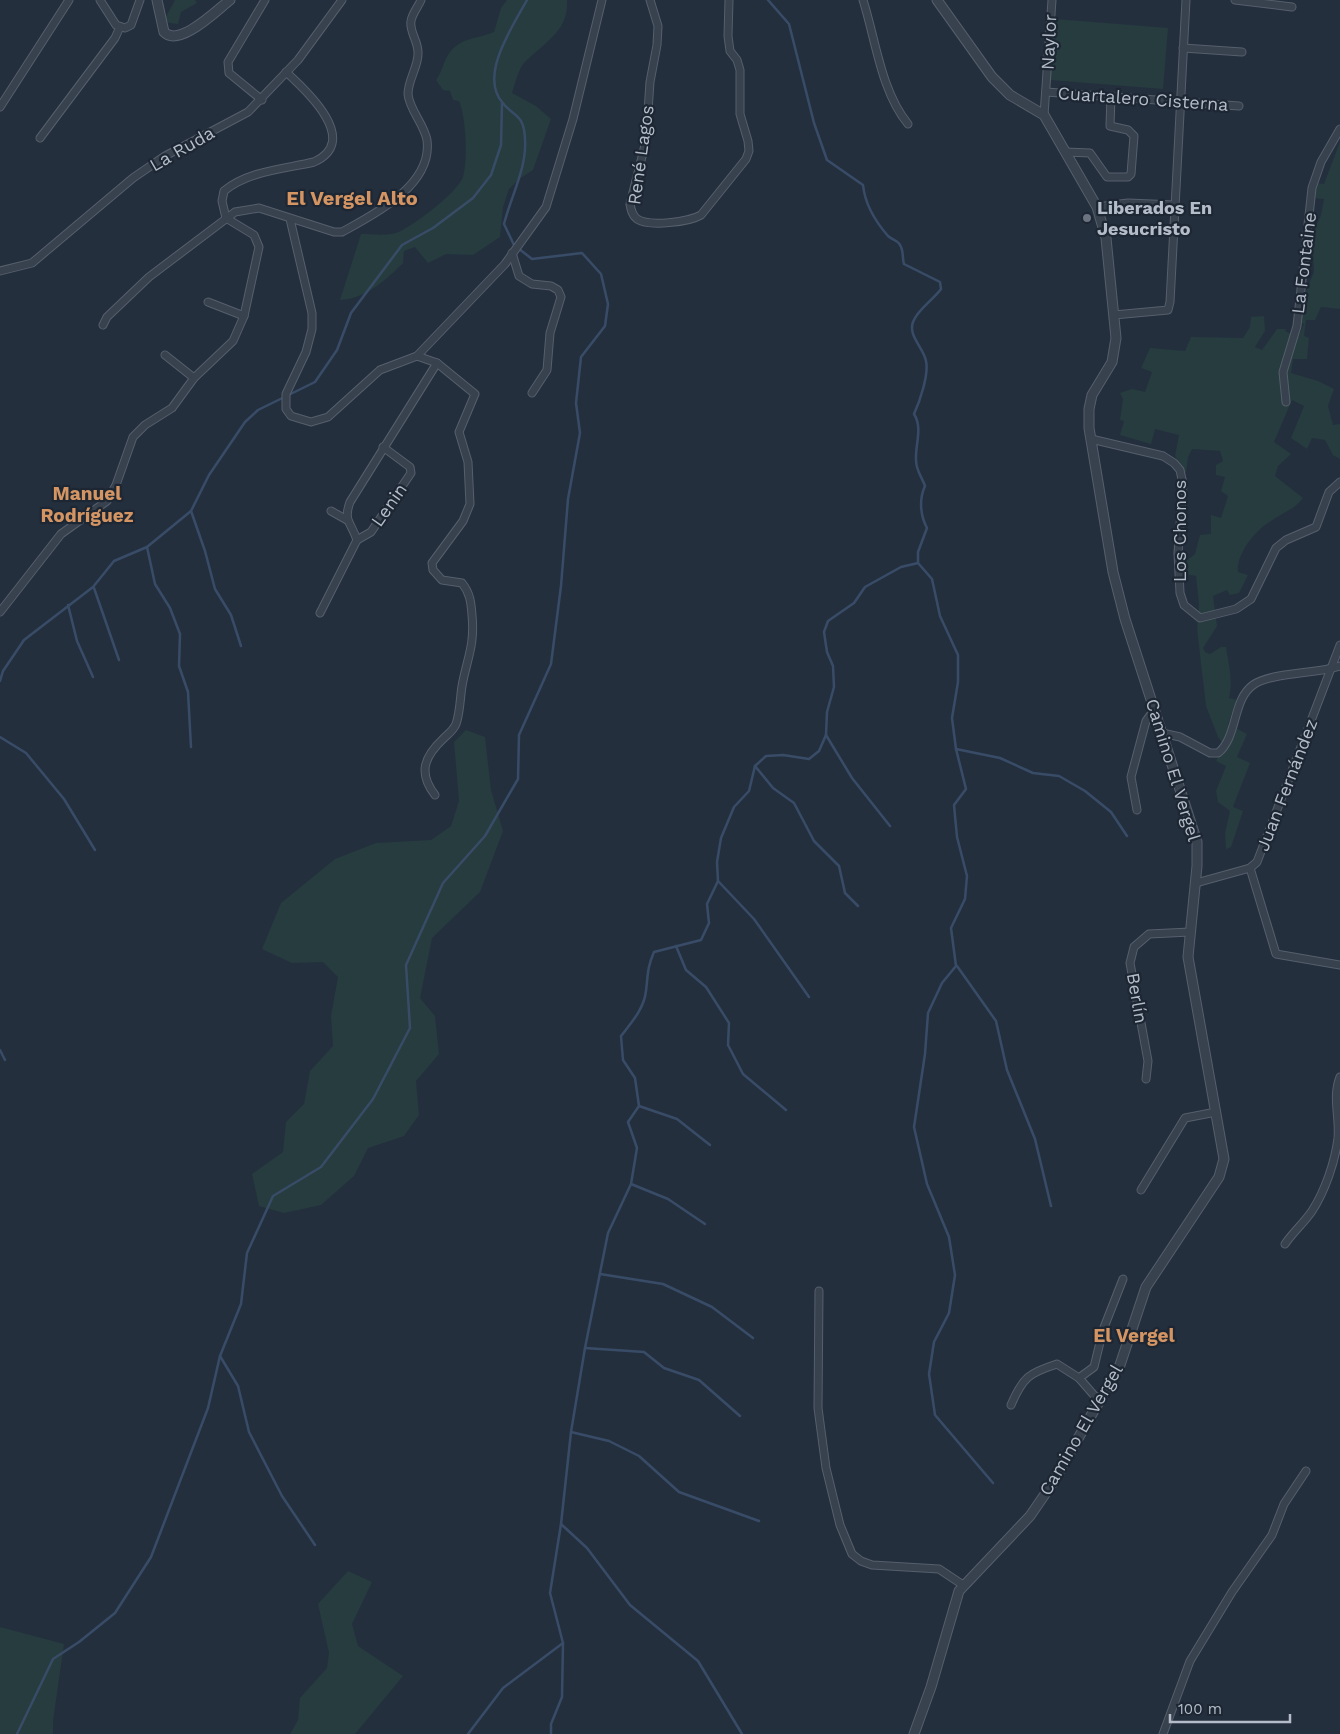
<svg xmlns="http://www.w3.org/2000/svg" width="1340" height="1734" font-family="'Work Sans',sans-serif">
<rect width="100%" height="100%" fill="#242f3e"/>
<!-- green -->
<g fill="#263c3f">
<polygon points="175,0 195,0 197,3 181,12 178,24 163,22"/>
<path d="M507,0H567C569,32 543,43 524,63C518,70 515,84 512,93L536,106L551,119L533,170L519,179L509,189L503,207L500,237L473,255L446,254L428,263L415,247L404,251L403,263C386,280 365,299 340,300L361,234C372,234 386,236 396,233C411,228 458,192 463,177C468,159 466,117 459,101L453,100L450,91L443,90L436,80C442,72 443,63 448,55C458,38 477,39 494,32L501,8Z"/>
<polygon points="1055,19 1168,28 1163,89 1050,80"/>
<path d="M1340,142V309L1321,307L1315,320H1306L1304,336L1309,338L1307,359H1293L1291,373L1318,381L1334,389L1328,406L1333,425L1340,424V459L1333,455L1325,440L1312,438L1307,449L1291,438L1304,406L1292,400L1274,442L1291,454L1278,466L1275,476L1303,498C1293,511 1281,513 1268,523C1254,532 1236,555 1238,572L1248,575L1239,593L1230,595L1227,590L1213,596L1217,626L1203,648L1205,652L1210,654L1221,647H1226C1229,666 1233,680 1229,698L1237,700L1228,724L1247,734L1237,757L1250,763L1233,807L1243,811L1231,847L1226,849L1225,833L1230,811L1218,802L1216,791L1226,766L1216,761L1224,745L1218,737L1206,706L1197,629L1199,604L1196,576L1185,574V562L1195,554L1200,535L1211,534V515L1221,518L1228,496L1221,491L1225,477L1216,475V465L1223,461L1220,451L1192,449L1188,457L1186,473L1175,456L1179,435L1155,429L1151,444L1120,435L1124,421L1120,420L1123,399L1120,393L1132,389L1145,392L1152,372L1141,368L1150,348L1185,351L1191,337L1243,338L1250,327L1251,317L1264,316L1265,331L1255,347L1262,350L1277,329H1286L1285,331L1298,337L1304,324L1294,320L1314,272L1312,235L1321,215L1324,199L1314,198V183L1324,184Z"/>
<polygon points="466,730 485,737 491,790 503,831 480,892 432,938 420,998 435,1016 439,1054 416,1081 419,1115 404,1136 368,1148 354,1176 321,1205 284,1213 259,1206 252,1174 283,1152 286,1122 304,1104 310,1071 333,1046 331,1016 338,977 323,962 292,963 262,949 281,903 335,859 376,843 431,840 451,826 459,801 454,742"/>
<polygon points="348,1571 372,1582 352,1624 358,1646 403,1676 355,1734 290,1734 298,1720 300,1698 327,1668 329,1653 318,1604"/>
<polygon points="0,1627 64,1644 53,1721 53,1734 0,1734"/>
</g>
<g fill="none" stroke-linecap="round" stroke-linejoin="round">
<!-- stream -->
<g stroke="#394c67" stroke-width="2.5">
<path d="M768,0L789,24L814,123L827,160L863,185C865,205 875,221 888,236C892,240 898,240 900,245C904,251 902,258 904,264L940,282L941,289C933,300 917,310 913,322C908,336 923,347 926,361C929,374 920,401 914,414C923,428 915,445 916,460C916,471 922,477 925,486C919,499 920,515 927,528L918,552V563L932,579L940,616L958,655V682L952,718L956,749L966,789L954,805L957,837L967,876L965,899L951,928L956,966L942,983L928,1013L925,1054L914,1127L927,1184L949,1237L955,1275L949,1313L934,1342L929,1374L935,1415L993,1483"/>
<polyline points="191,511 205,551 215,589 231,615 241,646"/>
<polyline points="147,547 155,584 170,608 180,634 179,666 188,692 191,747"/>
<polyline points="94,588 119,660"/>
<polyline points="68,605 77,641 93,677"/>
<polyline points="0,681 3,671 24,640 93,587 114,561 147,547 191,511 209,475 245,422 258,410 315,382 337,350 351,313 402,245 433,228 473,198 491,175 501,145 502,103"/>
<polyline points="826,735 852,778 890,826"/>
<polyline points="0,737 26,753 64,799 95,850"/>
<polyline points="956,749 1000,758 1033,773 1059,776 1085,791 1111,812 1127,836"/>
<polyline points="755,766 773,788 794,803 814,841 839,866 845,893 858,906"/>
<polyline points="718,881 754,919 809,997"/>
<polyline points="676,946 686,970 706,987 729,1023 728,1045 743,1074 786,1110"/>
<polyline points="957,966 996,1021 1007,1070 1035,1139 1051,1206"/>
<polyline points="0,1050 5,1060"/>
<polyline points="639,1106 677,1119 710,1145"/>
<polyline points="631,1184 668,1199 705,1224"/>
<polyline points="600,1274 663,1284 712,1307 753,1338"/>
<polyline points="585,1348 644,1352 664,1368 699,1380 740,1416"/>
<polyline points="220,1356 238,1386 249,1432 282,1496 315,1545"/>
<polyline points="571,1432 609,1441 639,1456 679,1492 759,1521"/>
<polyline points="561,1524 587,1548 630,1605 698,1661 742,1734"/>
<path d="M17,1734L53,1659L79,1642L115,1613L151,1557L208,1408L220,1356L241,1304L247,1253L273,1196L321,1167L373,1099L410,1028L406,965L443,883L485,836L518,779L519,735L551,664L561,586L568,499L580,433L576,403L581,357L605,326L608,304L601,274L582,253L532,259L514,245L504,224C511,196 527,168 525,139C524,113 513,117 502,102C479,75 513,26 527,0"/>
<polyline points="468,1734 503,1688 563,1643"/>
<path d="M551,1734V1724L562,1697L563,1643L550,1593L561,1524L571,1432L585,1348L608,1233L631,1184L637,1148L628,1122L639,1106L635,1078L623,1060L621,1036C631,1023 644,1009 646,991C648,975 647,968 654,952L701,940L709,923L707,904L718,881L717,862L721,838L734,807L749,791L755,766L766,756L783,755L809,759L819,751L826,735L827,712L834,687L833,666L827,652L824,632L828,621L854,603L865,587L901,567L918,563"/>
</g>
<defs>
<g id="minor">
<polyline points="100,0 116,25 125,28 131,25 140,0"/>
<path d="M650,0L658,26L657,45L650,82L646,141L630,204C631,210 632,215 637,219C649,227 689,222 701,215L746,159L749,151L748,141L740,114V70L737,60L730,51L728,36L729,0"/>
<path d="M863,0C876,41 881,91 908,124"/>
<polyline points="1235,0 1292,7"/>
<polyline points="1183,48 1242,52"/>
<polyline points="1046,92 1239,106"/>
<polyline points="262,100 229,73 228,62 265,0"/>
<polyline points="0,107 69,0"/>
<polyline points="1044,115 1052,0"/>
<polyline points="40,138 115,38 120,27"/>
<polyline points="1066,152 1090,153 1107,177 1128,177 1131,174 1134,136 1128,130 1110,126 1111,96"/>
<polyline points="1097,207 1128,203 1175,205"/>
<path d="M226,218L222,201L224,191C248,171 284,169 314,162C361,141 307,91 286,72"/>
<path d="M290,219L312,313V329L306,352L286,394V409L291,416L311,422L328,417L380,370L417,356L437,363L475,394L459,432L468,462L470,504L463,521L432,563L433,570L442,580L462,583C470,593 471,602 472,615C475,646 467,658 462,686C460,699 460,713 456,724C453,731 448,734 443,739C424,757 418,773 435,795"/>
<polyline points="512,253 519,276 532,284 551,286 558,290 561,297 550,333 547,370 532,393"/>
<polyline points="0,271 32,263 133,178 165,156 248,112 298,60 342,0"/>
<polyline points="208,302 244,316"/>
<polyline points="1114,315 1168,310 1170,302 1186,0"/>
<path d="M103,325L107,317L149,277L235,212L259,208L334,232H342C375,214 433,185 427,140C424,124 409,109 408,94C408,80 418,67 418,54C419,42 409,32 411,21C412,14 418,7 421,0"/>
<polyline points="165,355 194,378"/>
<polyline points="417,356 505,264 546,207 573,119 602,0"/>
<polyline points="1286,402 1283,372 1297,326 1312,188 1321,162 1340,129"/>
<polyline points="1091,439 1163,456 1174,463 1180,470 1183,484 1178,553 1180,593 1184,605 1200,618 1236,609 1251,599 1276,548 1286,540 1316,527 1329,492 1340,482"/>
<polyline points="331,511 347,520"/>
<polyline points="357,540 371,532 411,473 410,467 383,447"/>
<polyline points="0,612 61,534 107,501 116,485 133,437 145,425 172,408 194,378 233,341 244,316 259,247 254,235 226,218"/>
<path d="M320,613L357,540C351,522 343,521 350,502L437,363"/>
<path d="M1162,733L1180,737L1210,753H1218C1238,737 1232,700 1253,685C1272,672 1316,674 1340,666"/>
<polyline points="1137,810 1131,777 1146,721 1154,710"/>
<polyline points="1250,868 1276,954 1340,965"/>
<polyline points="1196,883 1250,868 1257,862 1340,645"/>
<polyline points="1146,1079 1148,1061 1130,963 1134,947 1149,934 1190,932"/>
<polyline points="1141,1190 1185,1118 1216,1112"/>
<path d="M1285,1244C1293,1232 1304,1223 1312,1211C1325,1191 1335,1162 1338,1138C1340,1117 1332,1097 1340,1077"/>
<polyline points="819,1291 818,1408 826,1468 840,1525 852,1554 861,1561 872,1565 939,1569 963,1585"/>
<polyline points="1099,1401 1079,1378 1094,1367 1103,1330 1123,1279"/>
<path d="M1011,1405C1023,1377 1029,1373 1057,1364L1079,1378"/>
<polyline points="1163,1734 1190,1661 1232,1592 1272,1535 1284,1504 1306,1471"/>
</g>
<g id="tertiary">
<path d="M157,0L164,32C179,48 217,10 230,0"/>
<polyline points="914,1734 931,1687 959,1591 1030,1516 1052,1484 1120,1365 1146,1287 1219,1177 1224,1159 1188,957 1197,866 1197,842 1125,619 1113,572 1089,428 1089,409 1092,395 1112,362 1116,338 1106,238 1097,207 1044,115 1010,95 992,77 937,0"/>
</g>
</defs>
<!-- minor casing -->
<use href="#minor" stroke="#565f6c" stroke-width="9"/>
<!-- tertiary casing -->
<use href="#tertiary" stroke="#565f6c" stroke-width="11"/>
<!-- minor -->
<use href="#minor" stroke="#38414e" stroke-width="7"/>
<!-- tertiary -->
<use href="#tertiary" stroke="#38414e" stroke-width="9"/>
</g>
<!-- markers -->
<circle fill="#6b7280" stroke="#1d2633" stroke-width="2" cx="1087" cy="218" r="5"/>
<g text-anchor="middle" stroke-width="4.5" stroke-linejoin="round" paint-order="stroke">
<!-- street labels -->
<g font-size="18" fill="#b4bcc9" stroke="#1d2633">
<text transform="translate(1049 42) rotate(-87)" y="6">Naylor</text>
<text transform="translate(1143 99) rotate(4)" y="6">Cuartalero Cisterna</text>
<text transform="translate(182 149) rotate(-30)" y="6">La Ruda</text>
<text transform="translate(641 155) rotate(-82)" y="6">René Lagos</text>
<text transform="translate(1304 263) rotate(-83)" y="6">La Fontaine</text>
<text transform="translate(389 505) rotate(-55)" y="6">Lenin</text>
<text transform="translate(1180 531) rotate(-90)" y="6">Los Chonos</text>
<text transform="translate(1173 770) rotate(73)" y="6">Camino El Vergel</text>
<text transform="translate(1287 785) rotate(-69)" y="6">Juan Fernández</text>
<text transform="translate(1137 998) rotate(80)" y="6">Berlín</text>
<text transform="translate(1081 1430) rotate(-60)" y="6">Camino El Vergel</text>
</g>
<!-- poi labels -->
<g font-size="18" font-weight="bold" fill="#b4bcc9" stroke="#1d2633" text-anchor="start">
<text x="1097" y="214">Liberados En<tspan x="1097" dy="21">Jesucristo</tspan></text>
</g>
<!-- neighbourhood labels -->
<g font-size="19" font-weight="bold" fill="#d59563" stroke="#1d2633">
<text x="87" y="500">Manuel<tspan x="87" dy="22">Rodríguez</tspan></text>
<text x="1134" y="1342">El Vergel</text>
</g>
<!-- quarter labels -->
<g font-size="20" font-weight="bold" fill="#d59563" stroke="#1d2633">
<text x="352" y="205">El Vergel Alto</text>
</g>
</g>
<!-- scale -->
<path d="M1170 1714v8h120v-8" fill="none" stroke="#b4bcc9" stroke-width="2.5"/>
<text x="1178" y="1714" font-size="15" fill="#b4bcc9" stroke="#1d2633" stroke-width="4" paint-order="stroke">100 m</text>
</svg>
